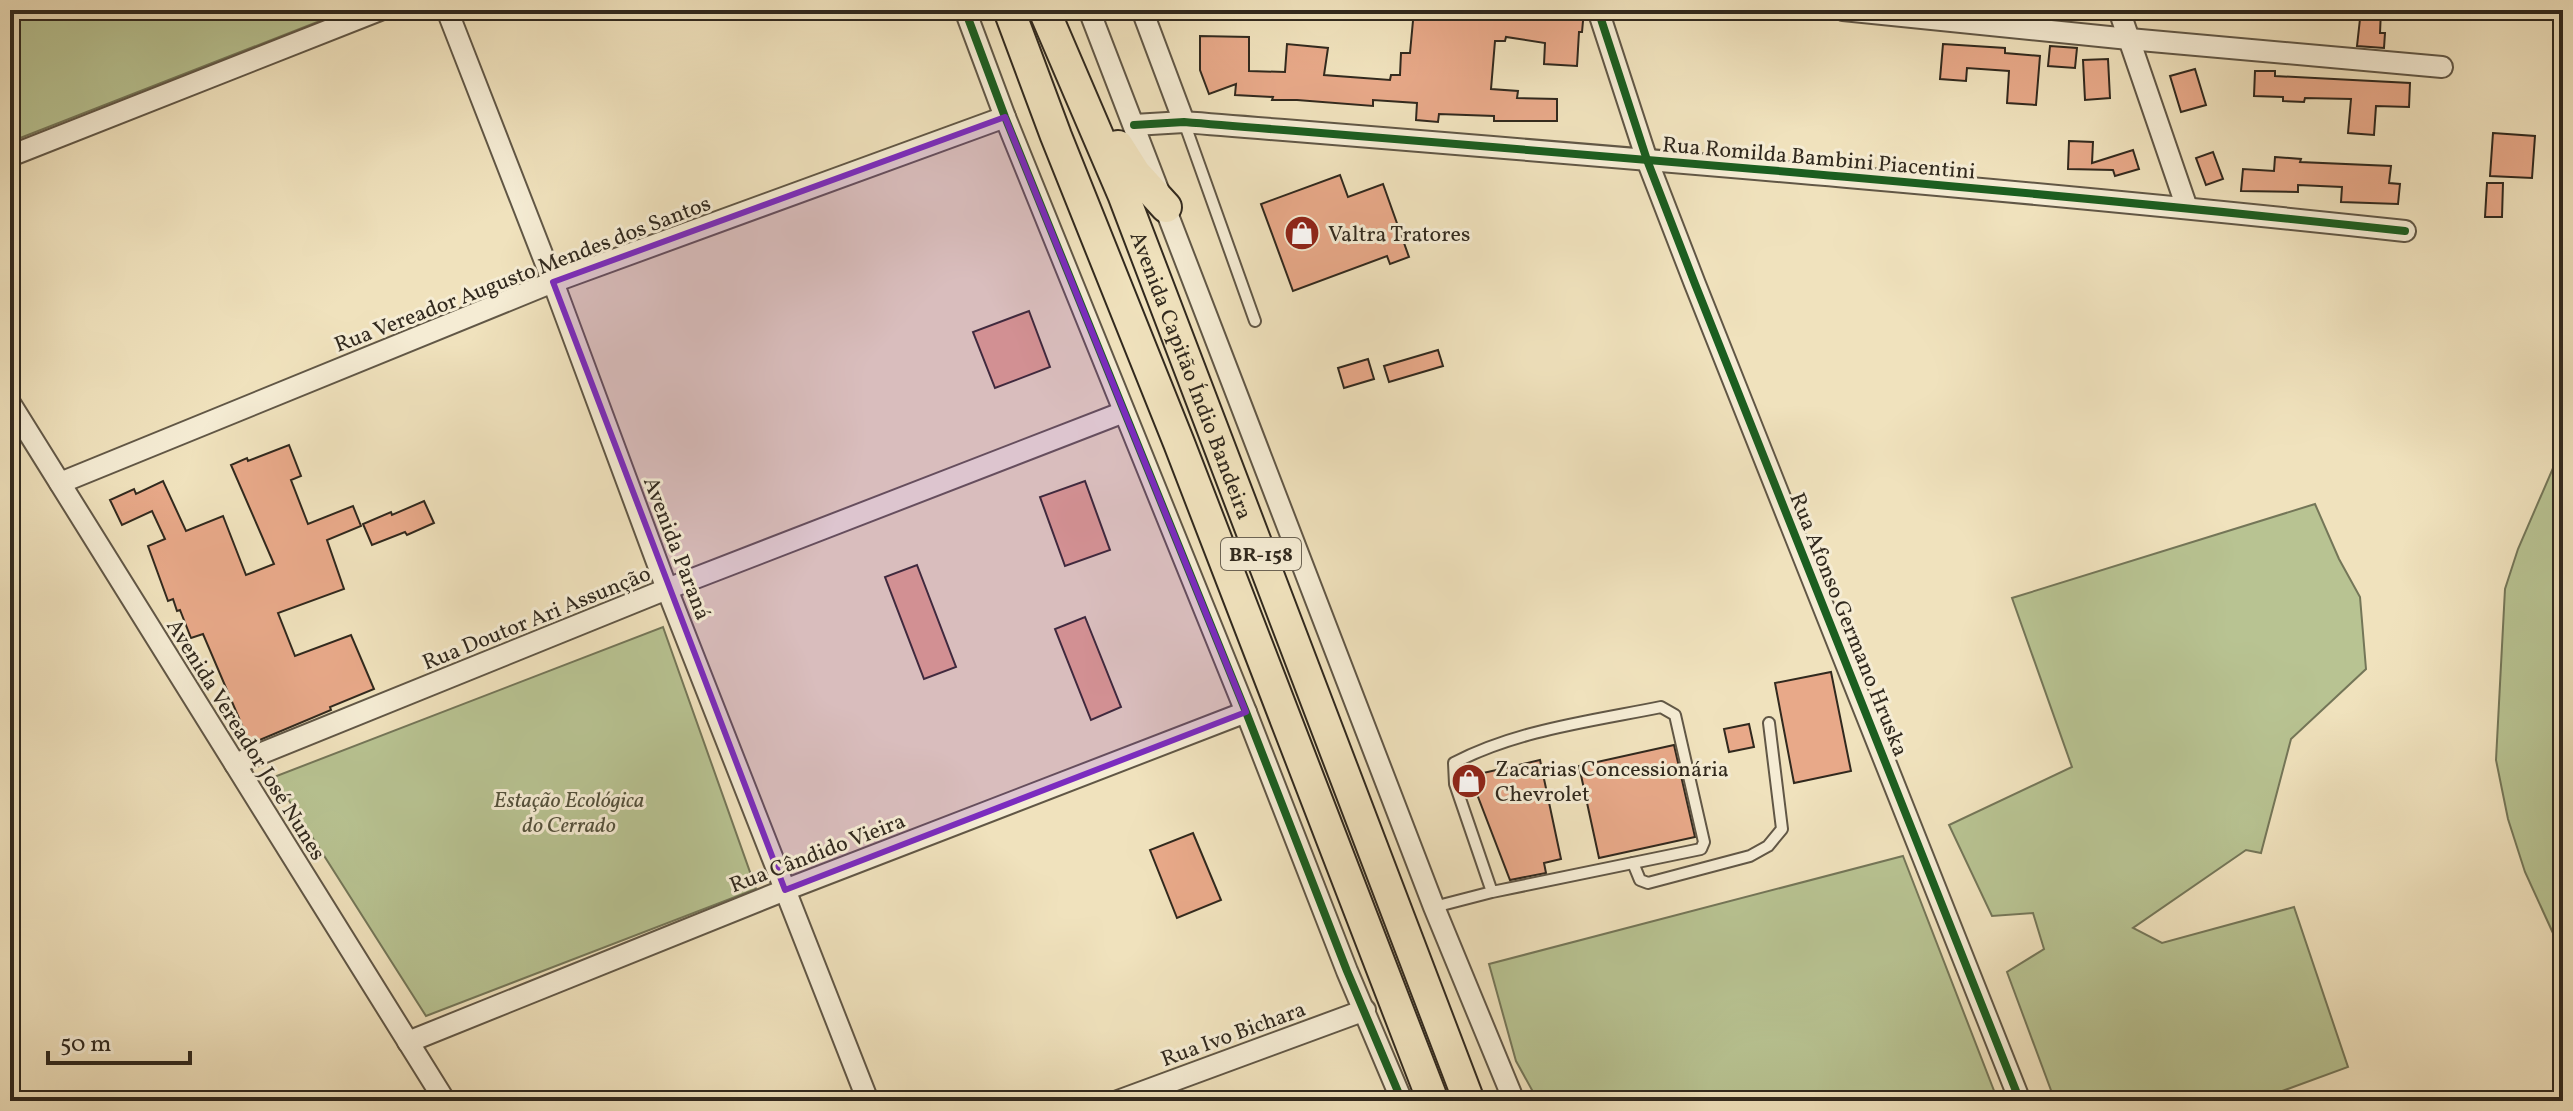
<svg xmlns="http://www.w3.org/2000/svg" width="2573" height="1111" font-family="Vollkorn,serif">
<rect width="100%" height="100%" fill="#f0e2bd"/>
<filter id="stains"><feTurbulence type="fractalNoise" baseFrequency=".0025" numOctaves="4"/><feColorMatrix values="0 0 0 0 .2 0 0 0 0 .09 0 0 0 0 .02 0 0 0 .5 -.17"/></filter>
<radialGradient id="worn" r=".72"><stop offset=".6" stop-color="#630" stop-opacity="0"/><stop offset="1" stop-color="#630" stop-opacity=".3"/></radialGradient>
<!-- green -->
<g fill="#b8c392" stroke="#747658" stroke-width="2">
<polygon points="10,10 348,10 10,142"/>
<polygon points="2563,445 2563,955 2525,872 2508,819 2496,760 2505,589 2518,549"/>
<polygon points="2315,504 2339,559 2360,597 2366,669 2291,739 2261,853 2246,850 2133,928 2162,943 2294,907 2348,1067 2255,1101 2055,1101 2007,972 2044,949 2033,913 1992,916 1949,825 2072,767 2012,598"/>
<polygon points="663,627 756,889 426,1016 274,777"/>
<polygon points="1903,856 1998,1101 1538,1101 1516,1061 1489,964"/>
</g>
<!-- building -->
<g fill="#e8a989" stroke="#31291e" stroke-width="2">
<polygon points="1414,10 1584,10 1582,32 1579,32 1577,66 1544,64 1545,43 1506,37 1505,41 1495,41 1491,89 1518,91 1517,98 1557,99 1557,121 1494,121 1494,116 1439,114 1438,122 1416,120 1417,103 1373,100 1373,106 1297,100 1272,100 1273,97 1235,95 1236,84 1209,94 1200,70 1200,36 1249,37 1249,71 1285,72 1287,44 1328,48 1324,75 1390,80 1391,75 1400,75 1401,53 1410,53"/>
<polygon points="2361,10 2381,10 2380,33 2385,33 2384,48 2357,46"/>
<polygon points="1943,44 2005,48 2005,53 2040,56 2036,105 2007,103 2009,71 1967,68 1966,81 1940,79"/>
<polygon points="2050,46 2077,48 2075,68 2048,66"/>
<polygon points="2108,59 2110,98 2085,100 2083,60"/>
<polygon points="2195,69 2206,105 2181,112 2170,76"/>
<polygon points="2255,71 2275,71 2275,76 2410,83 2409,107 2376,106 2374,135 2348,133 2351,99 2305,98 2304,102 2283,101 2283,97 2254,96"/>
<polygon points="2493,133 2535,136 2532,178 2490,176"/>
<polygon points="2069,141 2093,142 2092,163 2133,150 2139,169 2115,176 2113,170 2068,169"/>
<polygon points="2213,152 2223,179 2206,185 2196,158"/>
<polygon points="2275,157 2301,159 2300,162 2391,166 2389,183 2400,184 2398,204 2341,202 2342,187 2298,185 2298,192 2241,191 2243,169 2274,171"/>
<polygon points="1340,175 1348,197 1383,184 1409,257 1390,264 1387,256 1293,291 1261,204"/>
<polygon points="2487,183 2503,183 2502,217 2485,217"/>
<polygon points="1029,311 1050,367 995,388 973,332"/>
<polygon points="1438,350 1443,366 1389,382 1384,366"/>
<polygon points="1368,359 1374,379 1344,388 1338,368"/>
<polygon points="289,445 301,476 291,480 308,524 353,506 361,526 327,540 344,589 278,613 295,656 351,635 374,689 330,707 331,710 250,744 203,634 191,638 180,610 177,611 173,599 168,601 148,546 165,539 152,511 122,525 110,500 134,489 136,494 163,481 186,531 223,516 246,575 274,564 231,465 247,458 248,461"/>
<polygon points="1085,481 1110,550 1065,566 1040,497"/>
<polygon points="424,501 434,523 407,535 405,532 372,545 363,524 391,512 392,515"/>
<polygon points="917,565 956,667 924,679 885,577"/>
<polygon points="1085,617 1121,707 1091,720 1055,629"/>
<polygon points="1831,672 1851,771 1794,783 1775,683"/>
<polygon points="1749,724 1754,747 1729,752 1724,729"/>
<polygon points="1674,745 1695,837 1599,858 1579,766"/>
<polygon points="1540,760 1561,859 1544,863 1546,873 1510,880 1470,776"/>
<polygon points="1193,833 1221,900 1177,918 1150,850"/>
</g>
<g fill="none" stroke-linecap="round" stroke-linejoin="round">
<defs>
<g id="service">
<polyline points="1184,122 1255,321"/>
<polyline points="1633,863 1640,880 1648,883 1750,856 1768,846 1782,829 1769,723"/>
<path d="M1434,907L1492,892L1701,849L1704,842L1675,715L1661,707C1592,721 1517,730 1454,763L1455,784L1492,892"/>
</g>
<g id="minor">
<polyline points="447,10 553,282 667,589 868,1101"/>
<polyline points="965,10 1005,117 1246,712 1347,971 1402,1101"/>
<polyline points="1089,10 1434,907 1514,1101"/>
<polyline points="1142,10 1184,122"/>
<polyline points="1598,10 1647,160 1695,284 2020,1101"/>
<polyline points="1843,10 2129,39 2442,67"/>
<polyline points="2119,10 2187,208"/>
<path d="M1134,125L1184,122C1591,155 1999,187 2405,231"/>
<polyline points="10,156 380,10"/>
<polyline points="10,403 445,1101"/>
<polyline points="60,483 553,282 1005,117"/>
<polyline points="235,764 667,589 1124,412"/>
<polyline points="408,1042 785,890 1246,712"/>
<polyline points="1118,1101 1365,1010"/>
</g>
<g id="primary">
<polyline points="1009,10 1056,136 1179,443 1433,1101"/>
<path id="s1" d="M1044,10L1123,194L1469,1101"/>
<polyline points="1118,146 1135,173 1166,207"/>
</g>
</defs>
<!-- service casing -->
<use href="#service" stroke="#615746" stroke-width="14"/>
<!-- minor casing -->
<use href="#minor" stroke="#615746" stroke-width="24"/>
<!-- primary casing -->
<use href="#primary" stroke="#31291e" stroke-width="34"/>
<!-- service -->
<use href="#service" stroke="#f5ecd4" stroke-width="10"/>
<!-- minor -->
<use href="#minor" stroke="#f5ecd4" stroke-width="20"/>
<!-- primary -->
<use href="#primary" stroke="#f0e2bd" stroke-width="30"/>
<defs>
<g id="cycleway">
<polyline points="965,10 1005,117 1246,712 1347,971 1402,1101"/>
<polyline points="1598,10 1647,160 1695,284 2020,1101"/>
<path d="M1134,125L1184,122C1591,155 1999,187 2405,231"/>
</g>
</defs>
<!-- cycleway casing -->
<use href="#cycleway" stroke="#f5ecd4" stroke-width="13"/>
<!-- cycleway -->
<use href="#cycleway" stroke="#1b5e20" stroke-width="8"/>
</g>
<!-- marked area -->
<path fill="#7b2cbf" fill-opacity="0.2" stroke="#7b2cbf" stroke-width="6" stroke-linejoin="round" d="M1005,117L1246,712L785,890L553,282Z"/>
<!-- icons -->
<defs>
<symbol id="shop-disc" viewBox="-11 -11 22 22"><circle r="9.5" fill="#8f2418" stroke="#f5ecd4"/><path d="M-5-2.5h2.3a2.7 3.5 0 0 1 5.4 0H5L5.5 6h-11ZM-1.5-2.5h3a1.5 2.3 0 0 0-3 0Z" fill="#fff"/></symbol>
</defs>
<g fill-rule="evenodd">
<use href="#shop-disc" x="1282" y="213" width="40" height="40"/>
<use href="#shop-disc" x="1449" y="761" width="40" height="40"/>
</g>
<g text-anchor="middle" stroke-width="6" stroke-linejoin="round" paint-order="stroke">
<!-- shield labels -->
<rect fill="#f5ecd4" stroke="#6c6455" stroke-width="2" x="1221" y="538" width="80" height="32" rx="6"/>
<g font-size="20" font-weight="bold" fill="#31291e">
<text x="1261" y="561">BR-158</text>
</g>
<!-- street labels -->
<g font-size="22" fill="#31291e" stroke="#f5ecd4">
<text transform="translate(1819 157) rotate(5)" y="8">Rua Romilda Bambini Piacentini</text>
<text transform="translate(522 273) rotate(-21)" y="8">Rua Vereador Augusto Mendes dos Santos</text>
<text dy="8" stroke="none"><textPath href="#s1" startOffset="394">Avenida Capitão Índio Bandeira</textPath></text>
<text transform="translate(678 548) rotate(69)" y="8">Avenida Paraná</text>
<text transform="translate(536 617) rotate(-22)" y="8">Rua Doutor Ari Assunção</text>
<text transform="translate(1850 624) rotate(68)" y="8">Rua Afonso Germano Hruska</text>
<text transform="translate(247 739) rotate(58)" y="8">Avenida Vereador José Nunes</text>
<text transform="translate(817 852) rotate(-21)" y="8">Rua Cândido Vieira</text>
<text transform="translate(1233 1033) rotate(-20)" y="8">Rua Ivo Bichara</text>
</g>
<!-- poi labels -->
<g font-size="22" fill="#31291e" stroke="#f5ecd4" text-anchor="start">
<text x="1328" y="241">Valtra Tratores</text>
<text x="1495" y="776">Zacarias Concessionária<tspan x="1495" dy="25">Chevrolet</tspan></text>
</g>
<!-- park labels -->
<g font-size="22" font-style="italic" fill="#53503b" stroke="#f5ecd4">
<text x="569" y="807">Estação Ecológica<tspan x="569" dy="25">do Cerrado</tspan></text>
</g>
</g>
<!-- margin -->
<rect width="2573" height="1111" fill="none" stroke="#f0e2bd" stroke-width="40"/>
<rect x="12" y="12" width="2549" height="1087" fill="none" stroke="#31291e" stroke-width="4"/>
<rect x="20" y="20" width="2533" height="1071" fill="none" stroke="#31291e" stroke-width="2"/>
<!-- scale -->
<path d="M48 1051v12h142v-12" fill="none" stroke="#31291e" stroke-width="4"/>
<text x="60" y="1051" font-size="24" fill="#31291e" stroke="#f5ecd4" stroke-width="6" paint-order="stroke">50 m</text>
<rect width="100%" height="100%" filter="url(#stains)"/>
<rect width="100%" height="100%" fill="url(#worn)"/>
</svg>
